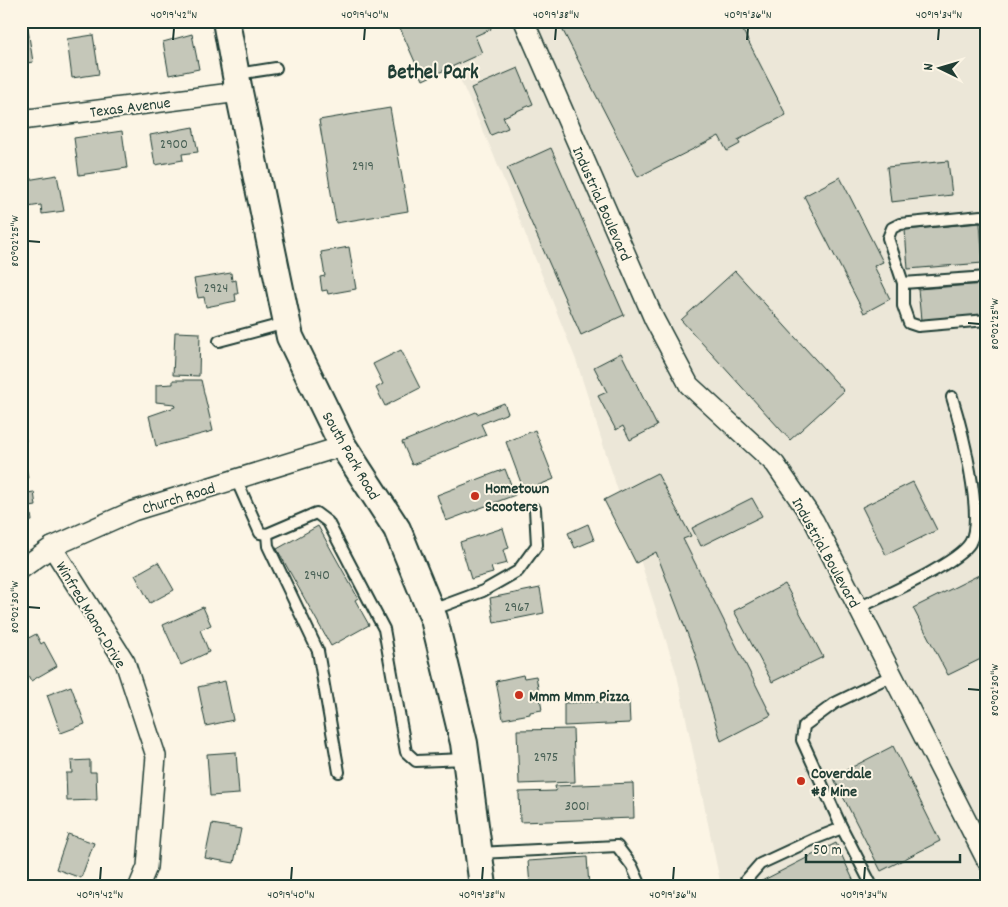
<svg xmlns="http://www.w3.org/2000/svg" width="1008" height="907" font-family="Dekko,sans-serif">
<rect width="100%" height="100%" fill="#fcf5e5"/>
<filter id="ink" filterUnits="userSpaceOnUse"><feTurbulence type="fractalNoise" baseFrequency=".02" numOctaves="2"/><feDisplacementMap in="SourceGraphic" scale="10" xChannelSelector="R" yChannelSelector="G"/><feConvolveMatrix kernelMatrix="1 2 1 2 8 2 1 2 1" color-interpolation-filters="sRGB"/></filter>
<g filter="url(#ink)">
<!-- built -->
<polygon fill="#ece7d8" points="434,21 985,21 987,47 987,886 721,886 677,675 576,360 492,151"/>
<!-- building -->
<g fill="#c5c7b9" stroke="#1f3d34">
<polygon points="416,21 488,21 491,29 475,36 482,53 423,80 400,28"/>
<polygon points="558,21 738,21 786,115 738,140 740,144 727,151 719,136 638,177"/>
<polygon points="27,23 33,62 21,64 21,24"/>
<polygon points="192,34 199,69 169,75 163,42"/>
<polygon points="93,35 99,74 72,78 67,39"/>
<polygon points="518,68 533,104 503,117 508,128 491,135 471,88"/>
<polygon points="390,108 408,211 336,223 319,120"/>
<polygon points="193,127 198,152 182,154 183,160 155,165 150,135"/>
<polygon points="122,131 127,168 79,175 74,138"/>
<polygon points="551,148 624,315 581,335 507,168"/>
<polygon points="948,161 952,195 891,202 887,167"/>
<polygon points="57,175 64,211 42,214 41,205 21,208 21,181"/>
<polygon points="840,177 883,262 874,266 890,299 864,313 804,196"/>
<polygon points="980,223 983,263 908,269 905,230"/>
<polygon points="349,247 356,289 328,294 327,290 322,291 320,277 325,276 321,252"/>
<polygon points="735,271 844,391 790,440 681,320"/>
<polygon points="231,273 232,281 236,280 238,294 235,294 236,301 206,307 204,297 198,298 194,279"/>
<polygon points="985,284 987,315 921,320 918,289"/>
<polygon points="175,332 200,333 199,376 173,375"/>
<polygon points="401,350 420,388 385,406 376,388 383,384 373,364"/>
<polygon points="621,353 657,426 630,440 623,426 616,430 598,396 607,392 594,367"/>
<polygon points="173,380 201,380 213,431 156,446 149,416 175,407 174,404 156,402 156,385 173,384"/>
<polygon points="504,403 508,413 481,424 486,435 412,465 402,442 476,412 477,414"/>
<polygon points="21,416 26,441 21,442"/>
<polygon points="535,430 554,479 524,491 506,442"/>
<polygon points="21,454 24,454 28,479 21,480"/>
<polygon points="505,469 515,495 446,521 437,495"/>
<polygon points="657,473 691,536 683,539 771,715 721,741 694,651 656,552 636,563 604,500"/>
<polygon points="913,482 937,530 886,555 862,507"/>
<polygon points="34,492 36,506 30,507 32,521 21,522 21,494"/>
<polygon points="752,498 762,516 701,546 692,528"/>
<polygon points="588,524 594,540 575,548 568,533"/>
<polygon points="318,526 358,598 355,600 369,625 331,646 277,549"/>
<polygon points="503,528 509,548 503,550 507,563 491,567 493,573 471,579 460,542"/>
<polygon points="158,562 174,590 150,603 135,575"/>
<polygon points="987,571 987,656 948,675 913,608"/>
<polygon points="785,584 823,657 772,682 734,611"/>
<polygon points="540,588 544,613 494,623 490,598"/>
<polygon points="203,607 211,625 200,630 209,652 181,665 163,625"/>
<polygon points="36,634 41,644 44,642 57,666 31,681 21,662 21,655 23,654 21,642"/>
<polygon points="523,675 524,678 536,676 542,710 530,712 530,714 503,719 496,681"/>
<polygon points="225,681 233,720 206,726 198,687"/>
<polygon points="71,686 85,724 61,733 47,695"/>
<polygon points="629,701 630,723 564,726 564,703"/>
<polygon points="573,729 575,782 519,784 517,730"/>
<polygon points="893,746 940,841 881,871 833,777"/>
<polygon points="236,752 239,794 210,796 207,754"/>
<polygon points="90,760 90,772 96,772 97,800 67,801 66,773 72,773 71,761"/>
<polygon points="633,783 634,818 520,822 519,792 556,791 555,786"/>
<polygon points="212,824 241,829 234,863 205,858"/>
<polygon points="68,834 94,843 81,878 56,869"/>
<polygon points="836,843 856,886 752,886"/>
<polygon points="587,857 589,886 530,886 528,861"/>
</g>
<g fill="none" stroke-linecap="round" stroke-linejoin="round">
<defs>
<g id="service">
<polyline points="237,74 276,68"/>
<polyline points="987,219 981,216 900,224 892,228 888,238 903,283 903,306 909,323 918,326 987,320"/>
<polyline points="903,283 987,277"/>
<polyline points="219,341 286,323"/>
<polyline points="236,479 260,533 267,534 316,513 328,522 384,629 406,752 416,761 465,759"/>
<polyline points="267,534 268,546 318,651 339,772"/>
<path d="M858,608C883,596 957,564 970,543C985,517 961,426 952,397"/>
<polyline points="432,610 483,591 518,571 537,545 535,509"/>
<polyline points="479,853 617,846 632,866 641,886"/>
<polyline points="745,886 746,880 760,864 814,839 842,828"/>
<polyline points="872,886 842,828 802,740 804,726 835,703 893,675"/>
</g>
<g id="minor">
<polyline points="524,21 654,319 689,385 775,464 814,521 987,861"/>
<polyline points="21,120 239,92"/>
<polyline points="52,547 125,662 156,756 147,867 139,886"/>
<polyline points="21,569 52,547 133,511 343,446"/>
</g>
<polyline id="secondary" points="226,21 239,92 290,337 343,446 397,529 434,619 464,743 483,886"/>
</defs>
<!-- service casing -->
<use href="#service" stroke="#1f3d34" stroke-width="14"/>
<!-- minor casing -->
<use href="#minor" stroke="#1f3d34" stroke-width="22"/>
<!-- secondary casing -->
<use href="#secondary" stroke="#1f3d34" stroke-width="30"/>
<!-- service -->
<use href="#service" stroke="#fcf5e5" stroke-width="10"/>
<!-- minor -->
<use href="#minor" stroke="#fcf5e5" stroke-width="19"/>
<!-- secondary -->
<use href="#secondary" stroke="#fcf5e5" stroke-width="26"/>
</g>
</g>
<!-- ticks -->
<path fill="none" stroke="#1f3d34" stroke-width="2" d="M173,40L174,28M364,40L365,28M555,40L556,28M747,40L748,28M938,40L939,28M28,241L40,242M968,323L980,324M28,607L40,608M968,689L980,690M100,880L101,867M291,880L292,867M482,880L483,867M673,880L674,867M864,880L865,867"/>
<!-- markers -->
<g fill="#c8321e" stroke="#fcf5e5" stroke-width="2">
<circle cx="475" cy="496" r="5"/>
<circle cx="519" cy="695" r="5"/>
<circle cx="801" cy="781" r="5"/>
</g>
<g text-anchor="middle" stroke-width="4" stroke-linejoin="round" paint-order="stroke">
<!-- number labels -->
<g font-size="14" fill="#486055">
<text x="174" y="148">2900</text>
<text x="363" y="170">2919</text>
<text x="216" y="292">2924</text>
<text x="317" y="579">2940</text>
<text x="517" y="611">2967</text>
<text x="546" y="761">2975</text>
<text x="577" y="810">3001</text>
</g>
<!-- street labels -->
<g font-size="16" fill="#1f3d34" stroke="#fcf5e5">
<text transform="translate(130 106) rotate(-7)" y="6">Texas Avenue</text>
<text transform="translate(603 203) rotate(66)" y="6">Industrial Boulevard</text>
<text transform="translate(352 455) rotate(60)" y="6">South Park Road</text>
<text transform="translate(178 497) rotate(-17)" y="6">Church Road</text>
<text transform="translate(827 552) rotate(61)" y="6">Industrial Boulevard</text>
<text transform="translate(92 614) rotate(59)" y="6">Winfred Manor Drive</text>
</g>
<!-- poi labels -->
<g font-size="16" font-weight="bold" fill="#1f3d34" stroke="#fcf5e5" text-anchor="start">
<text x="485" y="493">Hometown<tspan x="485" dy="18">Scooters</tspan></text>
<text x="529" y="701">Mmm Mmm Pizza</text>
<text x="811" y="778">Coverdale<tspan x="811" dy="18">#8 Mine</tspan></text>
</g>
<!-- district labels -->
<g font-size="21" font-weight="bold" fill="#1f3d34" stroke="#fcf5e5">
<text x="433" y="78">Bethel Park</text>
</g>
</g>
<!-- margin -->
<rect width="1008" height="907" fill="none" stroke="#fcf5e5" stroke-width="55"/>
<!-- north arrow -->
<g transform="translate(940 68) rotate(275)" stroke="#fcf5e5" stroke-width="4" paint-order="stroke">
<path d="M0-4L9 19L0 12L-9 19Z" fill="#1f3d34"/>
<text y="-8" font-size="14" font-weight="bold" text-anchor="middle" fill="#1f3d34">N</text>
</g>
<!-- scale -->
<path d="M806 854v8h154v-8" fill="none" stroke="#1f3d34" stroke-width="2.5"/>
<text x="813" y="854" font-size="15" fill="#1f3d34" stroke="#fcf5e5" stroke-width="4" paint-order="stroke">50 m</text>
<rect x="28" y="28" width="952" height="852" fill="none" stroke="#1f3d34" stroke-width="2"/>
<g font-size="12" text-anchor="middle" fill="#1f3d34">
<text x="174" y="18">40°19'42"N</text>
<text x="365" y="18">40°19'40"N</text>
<text x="556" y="18">40°19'38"N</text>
<text x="748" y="18">40°19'36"N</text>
<text x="939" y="18">40°19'34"N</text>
<text transform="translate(14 241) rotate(-90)" y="4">80°02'25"W</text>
<text transform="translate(994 324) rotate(-90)" y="4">80°02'25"W</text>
<text transform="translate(14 607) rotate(-90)" y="4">80°02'30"W</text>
<text transform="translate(994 690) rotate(-90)" y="4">80°02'30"W</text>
<text x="100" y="898">40°19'42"N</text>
<text x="291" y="898">40°19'40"N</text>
<text x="482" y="898">40°19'38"N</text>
<text x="673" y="898">40°19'36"N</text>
<text x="864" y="898">40°19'34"N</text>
</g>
</svg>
